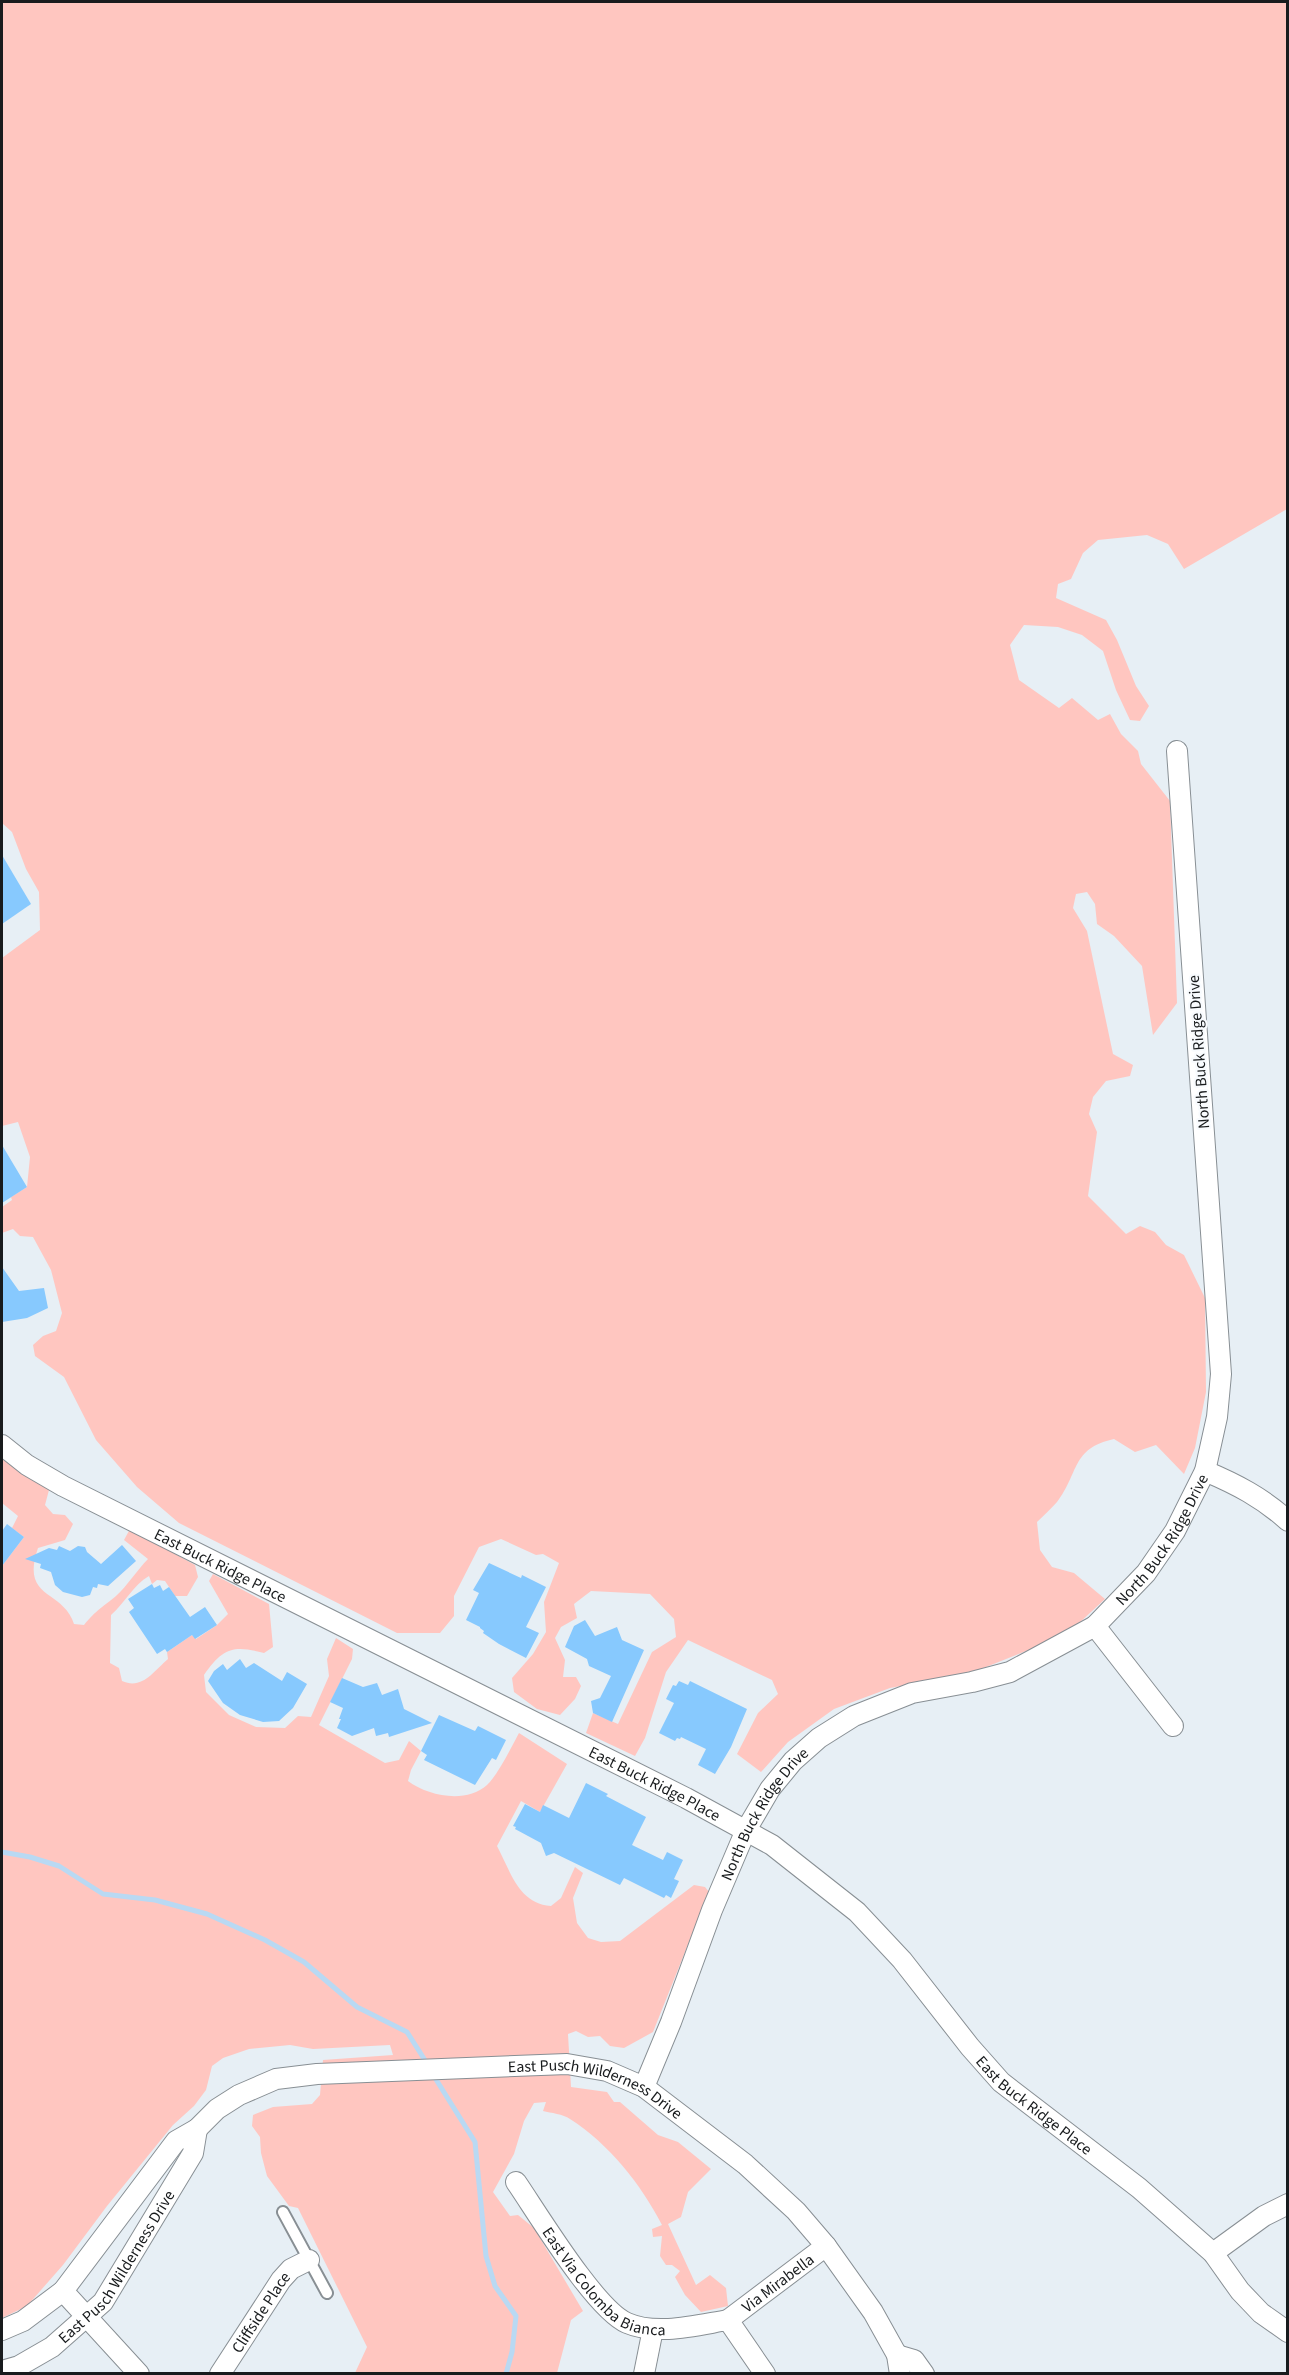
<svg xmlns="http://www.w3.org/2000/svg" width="1289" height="2375" font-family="'Source Sans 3',sans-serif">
<rect width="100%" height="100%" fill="#e7eff5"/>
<!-- green -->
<g fill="#ffc6c0">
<path d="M2,2H1287V509L1184,569L1168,544L1147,535L1098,540L1083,553L1071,579L1058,584L1056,598L1106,620L1117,640L1136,686L1149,706L1140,721L1130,720L1116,690L1103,651L1082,635L1058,627L1024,625L1010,645L1019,680L1059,708L1072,698L1098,720L1110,714L1121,734L1138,751L1141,764L1170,801L1177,1003L1153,1035L1142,966L1114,936L1097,924L1095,904L1087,892L1076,894L1073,908L1087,931L1113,1054L1133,1065L1130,1076L1106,1081L1093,1097L1089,1114L1097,1132L1088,1196L1126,1234L1140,1226L1155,1232L1166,1245L1184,1255L1205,1298L1206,1392L1195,1448L1184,1474L1156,1445L1135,1452L1114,1439C1071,1448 1079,1474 1057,1502C1051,1509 1044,1515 1037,1522L1040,1550L1052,1567L1074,1573L1105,1599L1077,1625L1041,1645L971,1673L890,1688L834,1709L788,1742L761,1772L737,1754L758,1713L778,1694L772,1680L688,1640L666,1672L645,1738L635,1756L586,1733L593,1713L618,1724L652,1652L676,1637L674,1619L650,1594L591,1591L574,1604L577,1618L561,1627L555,1638L565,1660L563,1677H576L581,1686L575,1699L560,1715L537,1709L514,1692L512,1678L533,1654L546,1632L544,1602L559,1563L543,1554L536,1555L501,1539L479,1547L454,1596V1616L440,1633H397L179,1523L137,1487L96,1440L64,1377L35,1356L33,1345L43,1336L56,1331L62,1313L51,1270L33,1237L20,1236L13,1229L2,1233V1207L12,1200L11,1197L27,1187L30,1157L18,1122L2,1126V958L40,930L39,892L26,869L12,832L2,823Z"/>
<path d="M2,1458L49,1490L45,1505L53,1514L65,1515L73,1524L65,1540L38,1548C20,1600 63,1589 74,1624L84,1625C96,1610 103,1607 116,1596C128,1585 137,1570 148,1559L124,1540L130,1529L195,1565L198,1577L187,1596H175L165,1581L157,1580L152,1584L149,1576C133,1585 125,1603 111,1615L110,1663L119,1668L122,1681C142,1690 153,1672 168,1659L167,1652L192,1635L196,1639L217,1625L228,1614L209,1581L213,1574L269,1604L273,1647L264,1653C233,1645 223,1648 204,1675L206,1692L229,1715L256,1727L285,1728L298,1716L311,1717L329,1676L327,1659L336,1638L353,1649L352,1659L319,1725L385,1763L399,1760L409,1741L421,1751L411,1770L408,1781C428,1796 466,1804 487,1785C497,1776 512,1746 519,1733L567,1764L540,1812L521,1801L497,1846C511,1872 518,1903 551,1906L561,1898L575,1867L583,1873L573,1898L577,1923L588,1938L601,1942L620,1941L694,1885L705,1887L709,1892L653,2032L624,2048L610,2046L600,2036L588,2037L576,2031L568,2034L571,2087L607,2092L614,2102H620L658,2135L678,2142L711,2169L688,2192L681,2217L668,2224L696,2285L710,2275L726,2288L728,2306L701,2312L685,2295L675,2277L680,2271L672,2265H666L660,2256L662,2236L653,2237L652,2229L662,2225C641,2184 609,2144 570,2119C563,2114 551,2113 543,2111L546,2102L534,2103L524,2121L514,2154L493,2192L510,2216L518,2215L534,2228L583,2311L571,2320L557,2373H355L367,2347L298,2208L289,2206L267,2176L261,2153L260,2137L252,2126L253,2115L273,2107L312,2104L320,2095L323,2060L393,2055L390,2045L313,2049L290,2045L249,2049L223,2058L212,2066L206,2090L194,2106L173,2125L107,2206L63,2265L27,2306L2,2318V1566L24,1537L12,1528L18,1516L2,1503Z"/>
</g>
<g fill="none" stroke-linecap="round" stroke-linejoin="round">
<!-- stream -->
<g stroke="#b9d9f3" stroke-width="5">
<polyline points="2,1852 30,1857 59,1866 103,1894 155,1900 207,1914 265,1940 304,1962 357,2007 407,2032 428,2065"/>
<polyline points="432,2073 475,2142 486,2256 495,2286 516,2316 512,2352 506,2374"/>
</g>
</g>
<!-- building -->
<g fill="#87c9fe">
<polygon points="2,855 31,904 2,924"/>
<polygon points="2,1145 27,1187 2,1203"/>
<polygon points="2,1267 19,1291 44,1288 48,1308 27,1318 2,1322"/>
<polygon points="7,1524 24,1537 2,1566 2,1531"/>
<polygon points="122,1545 136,1561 108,1586 98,1584 97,1588 93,1587 90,1595 82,1597 63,1592 55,1585 51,1572 40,1568 41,1564 25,1559 49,1548 57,1550 59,1546 70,1551 78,1546 85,1547 87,1552 101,1564"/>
<polygon points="489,1563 521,1578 522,1575 546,1587 526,1627 539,1633 526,1658 499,1644 483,1633 484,1631 480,1628 480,1627 466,1620 479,1593 473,1590"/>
<polygon points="152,1584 154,1588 160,1585 163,1591 169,1587 190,1617 205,1607 217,1625 195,1639 192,1635 167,1652 165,1649 157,1654 129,1612 134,1608 128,1599"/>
<polygon points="585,1620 595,1636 617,1627 622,1640 644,1650 612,1722 593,1713 591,1701 600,1698 611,1676 589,1666 587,1659 565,1647 574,1626"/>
<polygon points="240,1659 246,1668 254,1663 282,1681 287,1672 307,1684 293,1708 279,1721 263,1722 240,1715 223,1703 208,1681 214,1671 223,1664 227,1670"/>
<polygon points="342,1678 363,1687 377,1683 382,1695 398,1689 404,1709 432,1723 389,1737 388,1733 376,1736 374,1728 352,1736 337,1728 341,1719 339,1719 343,1708 330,1702"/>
<polygon points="679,1681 688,1685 690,1681 747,1709 731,1747 715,1774 698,1765 706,1749 681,1737 680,1739 677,1738 675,1741 659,1733 674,1703 666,1699 673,1685 676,1686"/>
<polygon points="439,1715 475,1731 478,1726 506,1740 496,1760 492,1758 475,1785 424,1760 427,1755 421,1751"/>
<polygon points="586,1783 608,1794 606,1796 646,1817 632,1845 663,1860 667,1852 683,1860 674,1879 679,1881 671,1898 666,1895 664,1898 624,1878 620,1885 554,1853 546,1856 541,1843 515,1829 516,1827 513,1826 525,1804 540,1812 543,1805 569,1818"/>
</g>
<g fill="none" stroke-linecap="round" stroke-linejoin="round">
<defs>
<polyline id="lane" points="283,2212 327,2293"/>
<g id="street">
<path id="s1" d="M2,1445L27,1465L63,1486L686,1798L772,1845L857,1912L902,1960L970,2047L1001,2082L1139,2188L1213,2253L1240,2291L1261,2313L1288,2332"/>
<path d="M1205,1471C1236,1484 1263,1498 1288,1521"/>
<polyline points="1095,1626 1173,1726"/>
<path id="s2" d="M644,2087L671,2022L712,1910L746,1830L770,1789L793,1761L819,1738L854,1716L912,1693L972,1682L1010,1672L1095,1626L1146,1573L1175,1531L1205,1471L1217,1417L1221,1374L1177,751"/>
<path id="s3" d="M516,2182C538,2214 595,2309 627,2323C657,2336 697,2325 728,2320L765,2374"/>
<polyline points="1213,2253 1264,2216 1288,2204"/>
<polyline points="63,2291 139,2374"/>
<path id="s4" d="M728,2320L826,2246"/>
<path id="s5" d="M2,2330L23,2321L63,2291L176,2141L197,2129L217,2109L239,2095L276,2079L317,2074L567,2064L607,2071L644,2087L745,2164L796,2211L826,2246L873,2312L897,2355L900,2374"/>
<polyline points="897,2355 914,2360 924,2374"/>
<path id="s6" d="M2,2371L19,2366L52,2347L103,2302L193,2153L197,2129"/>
<path id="s7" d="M220,2374L281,2280L291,2269L309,2260"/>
<polyline points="644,2374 653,2329"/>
</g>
</defs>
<!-- lane casing -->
<use href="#lane" stroke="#888f94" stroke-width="14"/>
<!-- street casing -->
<use href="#street" stroke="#888f94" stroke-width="22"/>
<!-- lane -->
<use href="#lane" stroke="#fff" stroke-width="10"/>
<!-- street -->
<use href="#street" stroke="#fff" stroke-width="20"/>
</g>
<g text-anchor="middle" stroke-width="4.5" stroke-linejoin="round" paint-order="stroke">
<!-- street labels -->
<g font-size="16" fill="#181b1d" stroke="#f8fbfe">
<text transform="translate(1198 1052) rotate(-94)" y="6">North Buck Ridge Drive</text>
<text dy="6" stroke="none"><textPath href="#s2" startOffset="806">North Buck Ridge Drive</textPath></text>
<text dy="6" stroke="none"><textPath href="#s1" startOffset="250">East Buck Ridge Place</textPath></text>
<text dy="6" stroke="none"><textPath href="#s1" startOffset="736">East Buck Ridge Place</textPath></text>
<text dy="6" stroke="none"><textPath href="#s2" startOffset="300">North Buck Ridge Drive</textPath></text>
<text dy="6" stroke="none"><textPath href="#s5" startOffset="705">East Pusch Wilderness Drive</textPath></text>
<text dy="6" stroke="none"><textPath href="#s1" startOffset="1240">East Buck Ridge Place</textPath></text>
<text dy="6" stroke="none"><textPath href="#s6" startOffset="160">East Pusch Wilderness Drive</textPath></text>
<text dy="6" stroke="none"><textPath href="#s3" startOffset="138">East Via Colomba Bianca</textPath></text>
<text dy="6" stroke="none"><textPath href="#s4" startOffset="62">Via Mirabella</textPath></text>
<text dy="6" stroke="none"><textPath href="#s7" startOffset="74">Cliffside Place</textPath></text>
</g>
</g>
<!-- border -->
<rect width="1289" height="2375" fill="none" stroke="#181b1d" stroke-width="6"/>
</svg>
